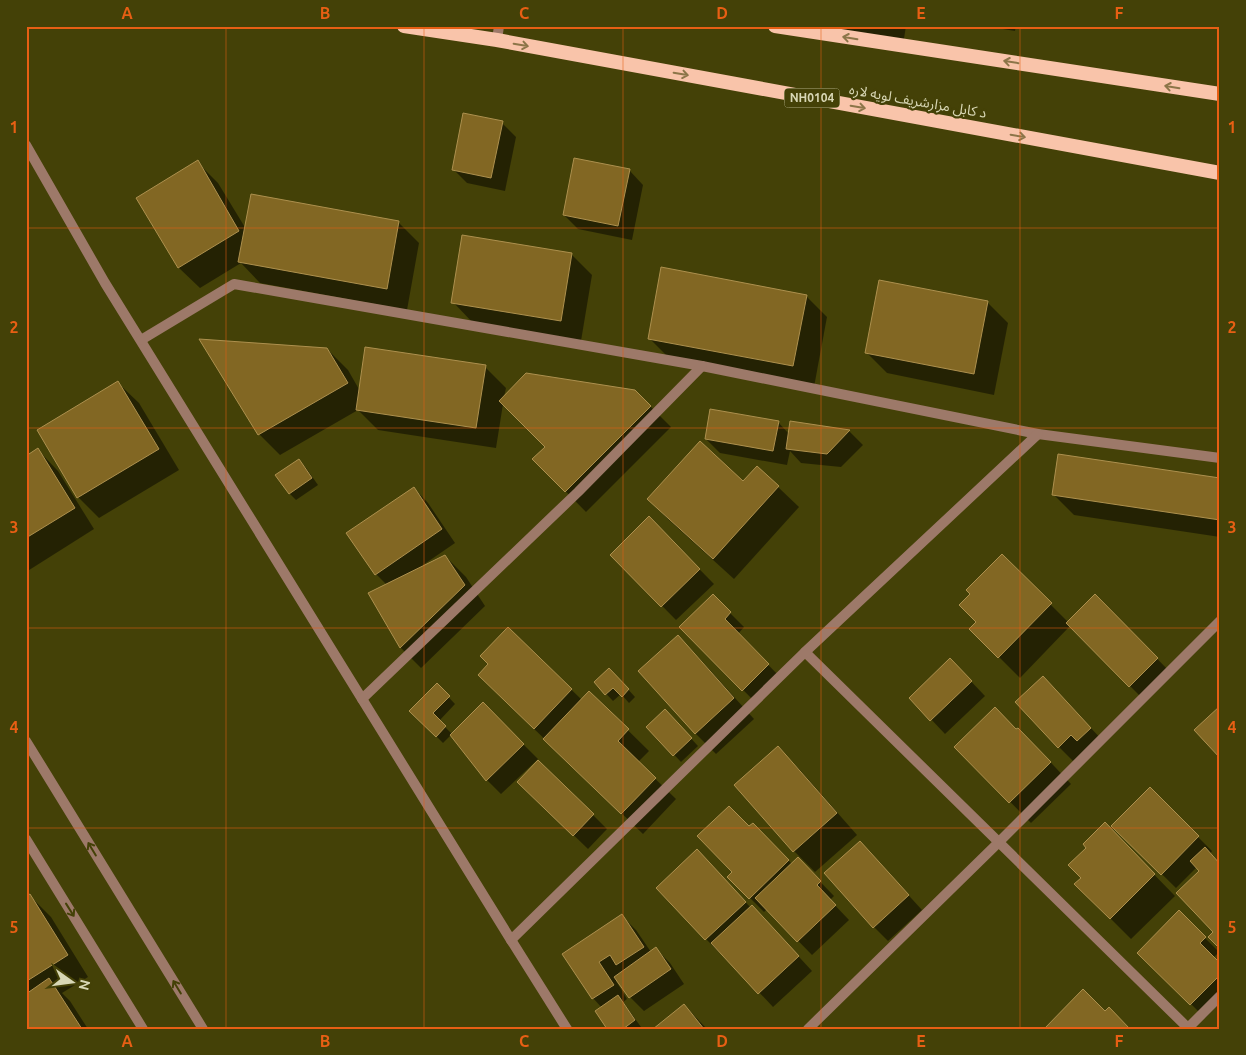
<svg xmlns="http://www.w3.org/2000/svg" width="1246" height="1055" font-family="Ubuntu,'Noto Sans Arabic',sans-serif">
<rect width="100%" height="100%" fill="#444107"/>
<!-- shadow -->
<g fill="#0007">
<polygon points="758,26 906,26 903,45"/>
<polygon points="985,26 1016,26 1015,31"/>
<polygon points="502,123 516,137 505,191 467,183 453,169"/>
<polygon points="197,162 218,183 246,229 398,222 419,243 407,310 260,283 241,263 200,288 179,268 137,198"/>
<polygon points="629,170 643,185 632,240 578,229 564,215"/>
<polygon points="571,254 592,275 581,341 473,323 453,302"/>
<polygon points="806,296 827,317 814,387 670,359 649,338"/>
<polygon points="987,302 1008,323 994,395 887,373 866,352"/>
<polygon points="327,349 348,370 360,391 485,367 506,388 504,397 635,391 671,427 586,512 534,459 547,447 503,404 496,448 378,430 358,410 280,455 259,434"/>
<polygon points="118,383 139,403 179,470 99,518 78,497"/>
<polygon points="778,422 789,434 791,423 849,431 863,445 841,467 801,463 790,451 787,465 720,453 706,439"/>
<polygon points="38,450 58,471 94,529 26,572 26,457"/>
<polygon points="299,461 306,468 318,485 296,500 290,494 277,476"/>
<polygon points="1220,480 1220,537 1074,515 1053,494"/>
<polygon points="743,482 778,487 799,507 734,579 669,520 648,499"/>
<polygon points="414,488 428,503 455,543 423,565 424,567 445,556 466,577 485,606 421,668 401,648 370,594 387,585 376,574"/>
<polygon points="649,518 714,584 676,620 612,555"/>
<polygon points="1002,556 1068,622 1095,595 1171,673 1144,700 1070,626 1020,678 971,629 977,622 971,594"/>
<polygon points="713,596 744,627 738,634 782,679 757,704 681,627"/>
<polygon points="508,628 582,700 589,692 649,751 638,762 676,799 643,834 500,696 490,665"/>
<polygon points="678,636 698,657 754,719 716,754 695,733"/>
<polygon points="964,674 985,696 945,734 911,698"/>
<polygon points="616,676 635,697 629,703 621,694 613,701 595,682"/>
<polygon points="437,685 455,704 439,721 452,734 483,704 538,759 501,794 487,780 451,735 443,743 411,711"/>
<polygon points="1057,692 1104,742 1073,761 1059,747"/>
<polygon points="672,718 698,746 681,762 648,727"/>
<polygon points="956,747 1039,750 1071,784 1031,823"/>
<polygon points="778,748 799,769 857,835 815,872 794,851 736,786"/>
<polygon points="539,761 607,829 588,849 519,782"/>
<polygon points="1150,789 1212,851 1210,854 1215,932 1201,871 1197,867 1176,888 1113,826"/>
<polygon points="1105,824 1175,896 1131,939 1076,884 1082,878 1088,848"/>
<polygon points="753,825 792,864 798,859 834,896 830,900 849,920 812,955 767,909 764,912 729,877 733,872 750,828"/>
<polygon points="860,842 922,910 888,941 874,927"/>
<polygon points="711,865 751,908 766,921 812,971 773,1007 721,952 720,953 706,939"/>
<polygon points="26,890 30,896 51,917 88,977 62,993 70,1001 88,1029 26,1029"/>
<polygon points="1179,912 1219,952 1213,958 1220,965 1220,1003 1205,1018 1139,952"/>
<polygon points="622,916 636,930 651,952 656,949 670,963 684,984 644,1011 630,997 618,980 616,981 627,999 623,1002 641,1027 639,1029 609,1029 602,1008 593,998 564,954"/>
<polygon points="684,1005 707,1029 655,1029"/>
</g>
<!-- building -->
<g fill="#826723" stroke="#ad904e">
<polygon points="463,113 503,121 491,178 452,170"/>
<polygon points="574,158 630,169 618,226 563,215"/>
<polygon points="198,160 239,231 178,268 136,198"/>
<polygon points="251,194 399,221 387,289 238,262"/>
<polygon points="462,235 572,253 561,321 451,303"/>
<polygon points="661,267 807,295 793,366 648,339"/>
<polygon points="879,280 988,301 974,374 865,353"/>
<polygon points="199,339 327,348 348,383 258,435"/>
<polygon points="365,347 486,365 476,428 356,410"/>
<polygon points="526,373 635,390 651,406 565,492 532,459 545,447 499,401"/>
<polygon points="118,381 159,449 77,498 37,430"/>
<polygon points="710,409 779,421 773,451 705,439"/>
<polygon points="790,421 850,430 827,454 786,449"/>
<polygon points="700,441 743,481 757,466 779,486 713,559 647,499"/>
<polygon points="38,448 75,508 26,538 26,456"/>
<polygon points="1058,454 1220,478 1220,520 1052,495"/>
<polygon points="299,459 312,478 289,494 275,475"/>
<polygon points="414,487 442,529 375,575 346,533"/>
<polygon points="649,516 700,569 661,607 610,555"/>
<polygon points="1002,554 1052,603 998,658 969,629 976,622 959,605 970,594 966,590"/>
<polygon points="445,555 465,585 400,648 368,593"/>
<polygon points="713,594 731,612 725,619 769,664 742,691 679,627"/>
<polygon points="1095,594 1158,658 1129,687 1066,623"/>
<polygon points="508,627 572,689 534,729 478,675 488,664 480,656"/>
<polygon points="678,635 734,698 695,734 638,671"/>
<polygon points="950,658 972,681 930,721 909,698"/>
<polygon points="609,668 629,689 622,697 613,688 605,695 594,682"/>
<polygon points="1043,676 1091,728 1077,741 1071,735 1058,748 1015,702"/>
<polygon points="437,683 450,696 433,713 446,726 436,737 409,711"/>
<polygon points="589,691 629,729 618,741 656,778 621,814 543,739"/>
<polygon points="483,702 524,744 486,781 450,735"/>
<polygon points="1220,706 1220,758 1194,730"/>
<polygon points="995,707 1016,729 1018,728 1051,762 1009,803 954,747"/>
<polygon points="665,709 692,738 673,756 646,727"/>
<polygon points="778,746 837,813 793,852 734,785"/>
<polygon points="538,760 594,814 573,836 517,782"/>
<polygon points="1150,787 1199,836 1161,875 1111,826"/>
<polygon points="729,806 749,826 753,823 789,860 749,899 727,877 732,872 697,836"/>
<polygon points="1105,822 1155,874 1110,919 1074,884 1081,878 1068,865 1086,848 1083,844"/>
<polygon points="860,841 909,895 873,928 824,873"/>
<polygon points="1205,847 1220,864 1220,949 1208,937 1213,932 1176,893 1199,871 1190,861"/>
<polygon points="697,849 746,902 705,940 656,888"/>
<polygon points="798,857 821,881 817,885 836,905 797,942 755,898"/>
<polygon points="30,894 68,955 27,981 26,979 26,896"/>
<polygon points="752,905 799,956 758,994 711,943"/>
<polygon points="1179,910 1206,937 1200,943 1220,963 1220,975 1190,1005 1137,953"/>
<polygon points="622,914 644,947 616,965 610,955 599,962 614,985 592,999 562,954"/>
<polygon points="656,947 671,969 629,998 614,977"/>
<polygon points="49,978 82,1029 26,1029 26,994"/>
<polygon points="1083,989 1105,1011 1109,1007 1130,1029 1044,1029"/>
<polygon points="618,995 635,1020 623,1029 607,1029 595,1011"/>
<polygon points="684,1004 704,1029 653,1029"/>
</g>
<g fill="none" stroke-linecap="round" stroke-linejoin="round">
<!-- minor -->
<g stroke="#9d7969" stroke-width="10">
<polyline points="26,145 105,283 511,940 567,1029"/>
<polyline points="141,340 234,284 702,366 1038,434 1220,458"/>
<polyline points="805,652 1189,1029"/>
<polyline points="362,699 578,492 702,366"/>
<polyline points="26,741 203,1029"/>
<polyline points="26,839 143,1029"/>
<polyline points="511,940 805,652 1038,434"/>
<polyline points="808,1029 999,842 1220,621"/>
<polyline points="1187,1029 1220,996"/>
</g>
<!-- tertiary -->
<polyline stroke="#9d7969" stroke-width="10" points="497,40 499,26"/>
<!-- trunk -->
<g stroke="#f9c4aa" stroke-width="14">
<polyline points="404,26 497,40 1220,173"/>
<polyline points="775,26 1220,94"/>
</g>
</g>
<!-- one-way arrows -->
<defs><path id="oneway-shaft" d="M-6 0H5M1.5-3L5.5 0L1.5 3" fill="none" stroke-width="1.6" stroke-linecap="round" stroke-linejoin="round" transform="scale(1.25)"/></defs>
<g stroke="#8c7548">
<use href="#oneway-shaft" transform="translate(850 38) rotate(-171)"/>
<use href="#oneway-shaft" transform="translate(521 45) rotate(10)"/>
<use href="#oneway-shaft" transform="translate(1011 62) rotate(-171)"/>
<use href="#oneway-shaft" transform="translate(681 74) rotate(10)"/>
<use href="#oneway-shaft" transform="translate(1172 87) rotate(-171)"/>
<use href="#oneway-shaft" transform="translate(858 107) rotate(10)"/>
<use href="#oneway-shaft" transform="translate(1018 136) rotate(10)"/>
</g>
<g stroke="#444107">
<use href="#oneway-shaft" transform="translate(92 849) rotate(-121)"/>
<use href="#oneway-shaft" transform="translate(70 910) rotate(58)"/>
<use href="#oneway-shaft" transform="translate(177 987) rotate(-121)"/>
</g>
<!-- grid -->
<path fill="none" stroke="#e75f14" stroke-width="1" stroke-opacity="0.55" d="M226,26V1029M424,26V1029M623,26V1029M821,26V1029M1020,26V1029M26,228H1220M26,428H1220M26,628H1220M26,828H1220"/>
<g text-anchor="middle" stroke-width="4.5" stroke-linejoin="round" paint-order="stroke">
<!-- shield labels -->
<rect fill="#444107" stroke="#acaa81" stroke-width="1" x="784.5" y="88.5" width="55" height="19" rx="4"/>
<g font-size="12" font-weight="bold" fill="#d8d7b5">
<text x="812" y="102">NH0104</text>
</g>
<!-- street labels -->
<g font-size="14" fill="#d8d7b5" stroke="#444107">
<text transform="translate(918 101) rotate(10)" y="5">د کابل مزارشریف لویه لاره</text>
</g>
</g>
<!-- border -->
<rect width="1246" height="1055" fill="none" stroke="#444107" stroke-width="55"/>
<!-- north arrow -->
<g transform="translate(72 982) rotate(104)" stroke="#444107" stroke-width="4" paint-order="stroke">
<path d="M0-4L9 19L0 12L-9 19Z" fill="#d8d7b5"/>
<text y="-8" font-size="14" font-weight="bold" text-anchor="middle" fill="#d8d7b5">N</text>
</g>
<rect x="28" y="28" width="1190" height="1000" fill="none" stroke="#e75f14" stroke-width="2"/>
<g font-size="16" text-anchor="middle" font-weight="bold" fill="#e75f14">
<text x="127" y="19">A</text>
<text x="325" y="19">B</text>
<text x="524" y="19">C</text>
<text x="722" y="19">D</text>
<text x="921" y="19">E</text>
<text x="1119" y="19">F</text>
<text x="14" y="133">1</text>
<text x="1232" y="133">1</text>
<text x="14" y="333">2</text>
<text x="1232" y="333">2</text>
<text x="14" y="533">3</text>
<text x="1232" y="533">3</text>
<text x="14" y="733">4</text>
<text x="1232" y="733">4</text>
<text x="14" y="933">5</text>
<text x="1232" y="933">5</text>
<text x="127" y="1047">A</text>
<text x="325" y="1047">B</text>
<text x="524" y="1047">C</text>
<text x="722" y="1047">D</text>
<text x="921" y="1047">E</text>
<text x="1119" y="1047">F</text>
</g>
</svg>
